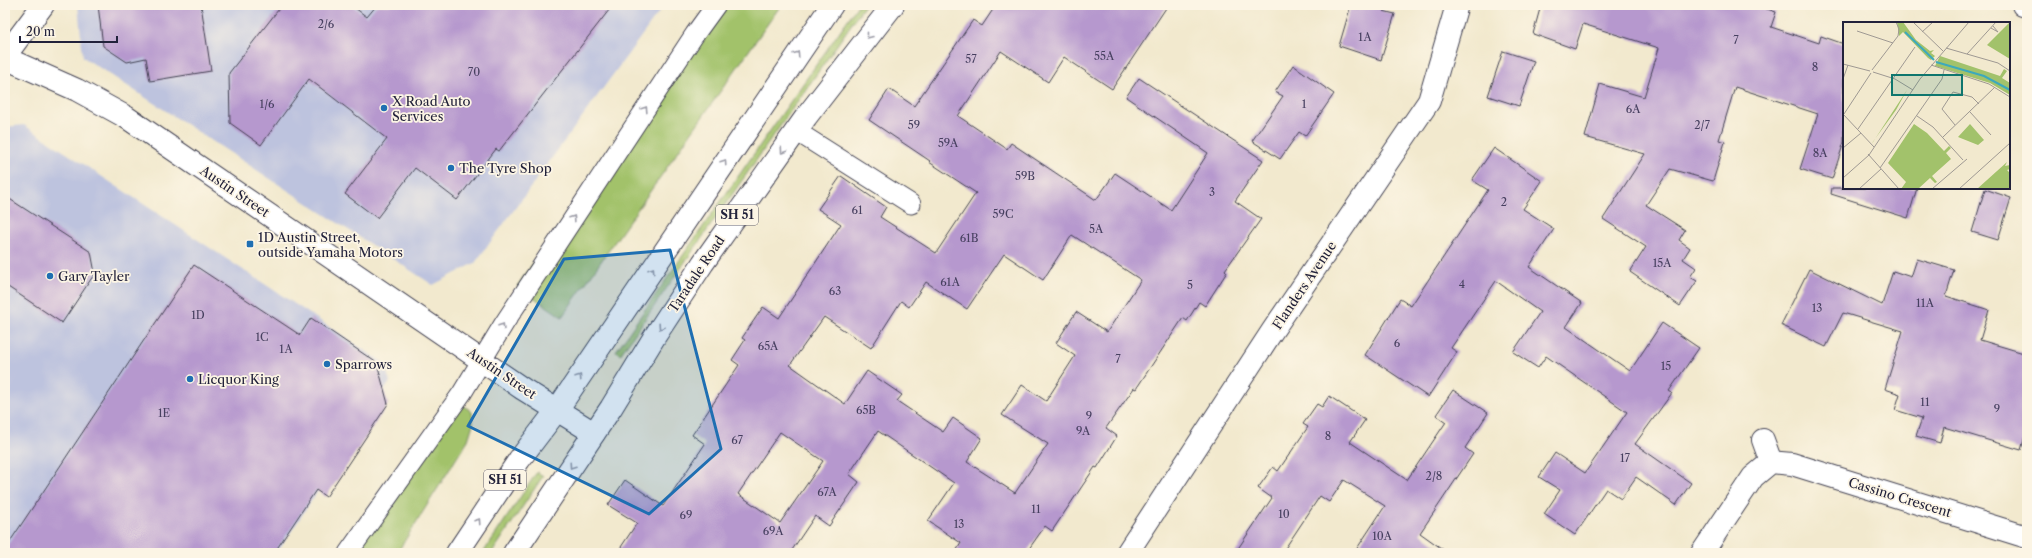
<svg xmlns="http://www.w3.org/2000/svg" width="2032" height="558" font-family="'Libre Caslon Text',serif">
<rect width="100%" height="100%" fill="#fcf5e5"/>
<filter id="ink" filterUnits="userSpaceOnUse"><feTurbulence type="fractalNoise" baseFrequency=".025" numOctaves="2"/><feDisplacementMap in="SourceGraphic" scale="8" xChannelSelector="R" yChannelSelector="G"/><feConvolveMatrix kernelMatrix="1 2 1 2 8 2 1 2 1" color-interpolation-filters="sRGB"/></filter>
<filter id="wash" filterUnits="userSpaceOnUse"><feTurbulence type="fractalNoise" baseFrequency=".012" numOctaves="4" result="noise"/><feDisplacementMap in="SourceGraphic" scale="16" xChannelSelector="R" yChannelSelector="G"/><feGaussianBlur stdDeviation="0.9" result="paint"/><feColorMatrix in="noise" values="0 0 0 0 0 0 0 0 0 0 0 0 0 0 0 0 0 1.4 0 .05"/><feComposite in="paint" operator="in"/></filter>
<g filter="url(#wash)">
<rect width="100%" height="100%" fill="#f2e9ce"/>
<!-- industrial -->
<g fill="#bdc3de">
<polygon points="78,5 664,5 475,263 433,285 83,57"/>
<polygon points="24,125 384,363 390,382 277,553 5,553 5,127"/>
</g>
<!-- green -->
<g fill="#a2c26b" stroke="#627253">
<polygon points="717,5 781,5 562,317 517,286"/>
<polygon points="858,5 865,5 620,355 616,351"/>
<polygon points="463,405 472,412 473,424 468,440 397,553 346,553"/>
<polygon points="537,472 543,476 492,553 483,553"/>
</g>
<g id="blocks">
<!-- building -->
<g fill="#b698ce" fill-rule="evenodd">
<polygon points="98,5 201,5 211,71 150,81 146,58 127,62 103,46"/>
<polygon points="282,5 351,5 367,17 377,5 613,5 499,151 496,149 457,200 415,168 377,218 345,194 387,139 309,79 261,145 230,123 229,73"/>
<path d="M996,5H1168L1112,89L1064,57L1048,82L1001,51L958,116L1007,149L1011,143L1096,200L1115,173L1171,210L1208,153L1126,97L1139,78L1263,160L1235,201L1261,219L1225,270L1227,272L1205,306L1199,302L1187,321L1183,318L1136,389L1134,388L1106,428L1117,436L1097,468L1095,467L1052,531L1045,526L1026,553H955L961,543L928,521L954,483L878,431L849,474L859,482L829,526L815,516L790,553H617L637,523L608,505L625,480L663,506L705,444L692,435L739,365L732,360L745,340L742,338L763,307L779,318L841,224L818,209L841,176L886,207L880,217L936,253L976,193L929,162L930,161L869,120L889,89L914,106L973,20L982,26ZM1072,235L1141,280L1107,332L1076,312L1056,343L1075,356L1046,401L1022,385L1002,415L1048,444L1015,493L967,462L982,438L953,418L943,432L897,401L902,395L867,371L845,404L790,365L824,317L871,348L901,301L909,307L926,282L967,309L1004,254L1043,280ZM780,432L823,461L780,523L738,494Z"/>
<polygon points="1351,5 1384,5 1383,11 1395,14 1381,60 1339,46"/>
<polygon points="1541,5 1755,5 1776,12 1771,27 1819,43 1821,36 1844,44 1844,142 1832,179 1800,169 1818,114 1735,87 1719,140 1725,142 1713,181 1670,169 1646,205 1685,230 1679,240 1690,248 1683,259 1696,268 1690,277 1697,281 1680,306 1630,272 1646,247 1603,219 1645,154 1585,137 1600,84 1644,97 1659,48 1583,24 1575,49 1533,34"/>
<polygon points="1503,51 1534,61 1519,106 1488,96"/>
<polygon points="1293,65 1334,94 1305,136 1299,132 1280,159 1252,141 1283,96 1275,92"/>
<polygon points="1494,148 1542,181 1523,209 1554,229 1529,267 1582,303 1566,327 1630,371 1662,323 1699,348 1669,391 1672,393 1635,444 1691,483 1676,505 1636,477 1621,499 1606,489 1575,535 1544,514 1560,490 1539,477 1555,453 1585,473 1627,412 1546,356 1538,368 1513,352 1540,312 1496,281 1451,348 1457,352 1428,397 1365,355 1400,299 1411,306 1488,190 1472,180"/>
<polygon points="1832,188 1917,188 1908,218 1831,194"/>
<polygon points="1985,189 2011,198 1998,240 1972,232"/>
<polygon points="5,196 91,252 95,273 62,323 5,285"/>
<polygon points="1917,259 1954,270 1946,296 1989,310 1980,340 2027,354 2027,429 2021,450 1944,427 1940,443 1916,436 1922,418 1895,410 1900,394 1885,389 1903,331 1843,313 1826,347 1781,325 1809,269 1882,305 1893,271 1911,277"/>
<polygon points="194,265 300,335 311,318 377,363 388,404 326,497 316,490 274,553 5,553 5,549"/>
<polygon points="1453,390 1488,413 1465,448 1473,454 1420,533 1448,553 1354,553 1385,506 1344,480 1329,502 1320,496 1282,553 1235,553 1272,498 1258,488 1273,467 1278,471 1308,427 1303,424 1317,404 1322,407 1329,396 1365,420 1350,442 1407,480 1446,422 1436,415"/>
</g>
</g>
</g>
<g filter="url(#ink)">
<use href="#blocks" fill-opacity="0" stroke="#414051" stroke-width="1"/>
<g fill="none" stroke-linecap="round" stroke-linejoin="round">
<defs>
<g id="service">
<polyline points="796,131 911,204"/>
<polyline points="348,553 462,393 505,322 695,34 716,5"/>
</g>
<g id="minor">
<polyline points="5,56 43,5"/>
<polyline points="1763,440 1771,462"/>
<polyline points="1127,553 1273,330 1429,101 1457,5"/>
<polyline points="1702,553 1753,477 1771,462 1792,464 2027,537"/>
</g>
<polyline id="tertiary" points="2023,5 2027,6"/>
<polyline id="secondary" points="5,58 77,90 126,117 523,389 594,433"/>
<g id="trunk">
<polyline points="457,553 519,460 557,410 832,5"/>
<polyline points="514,553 611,408 655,336 703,263 806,117 893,5"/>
</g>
</defs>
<!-- service casing -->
<use href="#service" stroke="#414051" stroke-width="21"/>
<!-- minor casing -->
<use href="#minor" stroke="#414051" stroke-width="24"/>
<!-- tertiary casing -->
<use href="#tertiary" stroke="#414051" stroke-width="24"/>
<!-- secondary casing -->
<use href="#secondary" stroke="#414051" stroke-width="24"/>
<!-- trunk casing -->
<use href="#trunk" stroke="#414051" stroke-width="24"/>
<!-- service -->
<use href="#service" stroke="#fff" stroke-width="19"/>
<!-- minor -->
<use href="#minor" stroke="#fff" stroke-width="22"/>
<!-- tertiary -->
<use href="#tertiary" stroke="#fff" stroke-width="22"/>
<!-- secondary -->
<use href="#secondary" stroke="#fff" stroke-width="22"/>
<!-- trunk -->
<use href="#trunk" stroke="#fff" stroke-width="22"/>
</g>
<!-- one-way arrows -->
<defs><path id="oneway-chevron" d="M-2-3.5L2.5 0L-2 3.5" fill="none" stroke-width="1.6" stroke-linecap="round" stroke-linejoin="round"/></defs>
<g stroke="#9c9ca7">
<use href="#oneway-chevron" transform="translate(869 36) rotate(128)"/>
<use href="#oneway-chevron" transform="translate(797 54) rotate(-56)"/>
<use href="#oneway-chevron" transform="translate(645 109) rotate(-57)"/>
<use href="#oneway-chevron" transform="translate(783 151) rotate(125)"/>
<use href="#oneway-chevron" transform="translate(724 162) rotate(-56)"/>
<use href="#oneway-chevron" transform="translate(573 218) rotate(-57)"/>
<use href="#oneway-chevron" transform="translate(652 270) rotate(-56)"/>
<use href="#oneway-chevron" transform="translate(502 326) rotate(-58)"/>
<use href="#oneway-chevron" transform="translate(661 327) rotate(123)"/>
<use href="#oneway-chevron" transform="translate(579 377) rotate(-56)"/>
<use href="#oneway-chevron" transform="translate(572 466) rotate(124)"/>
<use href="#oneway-chevron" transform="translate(478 521) rotate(-56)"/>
</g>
</g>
<!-- marked area -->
<path fill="#1f6fb2" fill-opacity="0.2" stroke="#1f6fb2" stroke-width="3" stroke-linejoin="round" d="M670,250L721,449L649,514L468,426L564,259Z"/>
<!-- markers -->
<g fill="#1f6fb2" stroke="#fcf5e5" stroke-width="1.5">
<circle cx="384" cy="108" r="4"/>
<circle cx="451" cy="168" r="4"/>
<rect x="246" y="240" width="8" height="8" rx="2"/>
<circle cx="50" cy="276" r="4"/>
<circle cx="327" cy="364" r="4"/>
<circle cx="190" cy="379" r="4"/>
</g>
<g text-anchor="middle" stroke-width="3.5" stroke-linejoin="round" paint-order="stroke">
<!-- number labels -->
<g font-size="11" fill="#474060">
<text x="326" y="28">2/6</text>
<text x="1365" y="41">1A</text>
<text x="1736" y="44">7</text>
<text x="1104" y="60">55A</text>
<text x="971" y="63">57</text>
<text x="1815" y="71">8</text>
<text x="474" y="76">70</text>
<text x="267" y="108">1/6</text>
<text x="1304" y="108">1</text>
<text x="1633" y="113">6A</text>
<text x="914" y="129">59</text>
<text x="1702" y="129">2/7</text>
<text x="948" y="147">59A</text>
<text x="1820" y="157">8A</text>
<text x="1025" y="180">59B</text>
<text x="1212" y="196">3</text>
<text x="1504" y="206">2</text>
<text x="857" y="214">61</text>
<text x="1003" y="218">59C</text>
<text x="1096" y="233">5A</text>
<text x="969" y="242">61B</text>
<text x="1662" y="267">15A</text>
<text x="950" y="286">61A</text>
<text x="1462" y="288">4</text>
<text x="1190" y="289">5</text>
<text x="835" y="295">63</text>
<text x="1925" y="307">11A</text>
<text x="1817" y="312">13</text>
<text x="198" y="319">1D</text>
<text x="262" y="341">1C</text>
<text x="1397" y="347">6</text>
<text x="768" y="350">65A</text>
<text x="286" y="353">1A</text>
<text x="1118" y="363">7</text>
<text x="1666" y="370">15</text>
<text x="1925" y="406">11</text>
<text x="1997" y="413">9</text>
<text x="866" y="414">65B</text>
<text x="164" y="417">1E</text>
<text x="1089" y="420">9</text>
<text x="1083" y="435">9A</text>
<text x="1328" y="440">8</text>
<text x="737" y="444">67</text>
<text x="1625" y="462">17</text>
<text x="1434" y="480">2/8</text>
<text x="827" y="496">67A</text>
<text x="1036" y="513">11</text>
<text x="1284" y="518">10</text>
<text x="686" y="519">69</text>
<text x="959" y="528">13</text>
<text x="773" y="535">69A</text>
<text x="1382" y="540">10A</text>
</g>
<!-- shield labels -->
<g fill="#fcf5e5" stroke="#63616e" stroke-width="1">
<rect x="716" y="205" width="42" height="20" rx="3"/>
<rect x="484" y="470" width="42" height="20" rx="3"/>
</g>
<g font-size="12" font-weight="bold" fill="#22223b">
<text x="737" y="219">SH 51</text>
<text x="505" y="484">SH 51</text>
</g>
<!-- poi labels -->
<g font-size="13" fill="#22223b" stroke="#fcf5e5" text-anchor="start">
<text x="392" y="106">X Road Auto<tspan x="392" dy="15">Services</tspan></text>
<text x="459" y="173">The Tyre Shop</text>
<text x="258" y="242">1D Austin Street,<tspan x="258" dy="15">outside Yamaha Motors</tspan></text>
<text x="58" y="281">Gary Tayler</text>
<text x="335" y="369">Sparrows</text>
<text x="198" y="384">Licquor King</text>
</g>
<!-- street labels -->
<g font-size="13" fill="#22223b" stroke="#fcf5e5">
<text transform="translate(235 191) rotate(34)" y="5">Austin Street</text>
<text transform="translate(696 274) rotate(-56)" y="5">Taradale Road</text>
<text transform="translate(1304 285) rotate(-56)" y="5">Flanders Avenue</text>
<text transform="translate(502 373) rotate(34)" y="5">Austin Street</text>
<text transform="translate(1900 497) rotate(17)" y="5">Cassino Crescent</text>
</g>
</g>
<!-- overview -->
<g transform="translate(1843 22)">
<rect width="167" height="167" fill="#f2e9ce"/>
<path d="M54,0H60L73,18L87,29L91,28L88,31L92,34L88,38L85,36L60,10L56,14ZM167,0V37L144,23ZM97,34L157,54L161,47L164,49L159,56L167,61V73L147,61L92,44ZM64,68L53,88L29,121L30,120ZM71,102L84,111L101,129L106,124L108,126L103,131L108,137L89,154L94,160L92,161L87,156L75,167H58L63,160L45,141ZM127,102L141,118L135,123L115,115ZM164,140L162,144L167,143V147L164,148L167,151V167H134Z" fill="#a2c26b"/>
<path fill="none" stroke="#3da9bc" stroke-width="2" d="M62,10L91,38M93,40L141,54L167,68"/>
<path fill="none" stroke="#9f9993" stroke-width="1" d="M70,0L100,29M148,6L155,10L150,4M14,9L50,21M79,10L90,0M103,26L155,41L167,49M124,32L153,0M0,42L27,49M88,43L146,62L167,75M29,48L55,14L56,7L53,0M30,50L52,57L70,68M0,57L5,43M127,90L148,113M0,92L31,125M1,92L28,51M74,94L90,105L120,138M112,103L99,87L110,70L129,75L136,82M15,107L72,25M100,115L152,65M0,126L18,111M25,132L56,167M37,146L99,57L101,48M0,156L26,133L77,57L126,0M16,167L38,147M89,167L124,137M116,167L167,121"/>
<path fill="#0f766e" fill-opacity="0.15" stroke="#0f766e" stroke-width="2" d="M49,53H119V73H49Z"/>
<rect width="167" height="167" fill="none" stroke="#22223b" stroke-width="2"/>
</g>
<!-- margin -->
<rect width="2032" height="558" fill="none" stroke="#fcf5e5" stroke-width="20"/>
<!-- scale -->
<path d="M20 36v6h97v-6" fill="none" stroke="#22223b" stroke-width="2"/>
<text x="26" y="36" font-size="12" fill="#22223b" stroke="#fcf5e5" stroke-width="3" paint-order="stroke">20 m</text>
</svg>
